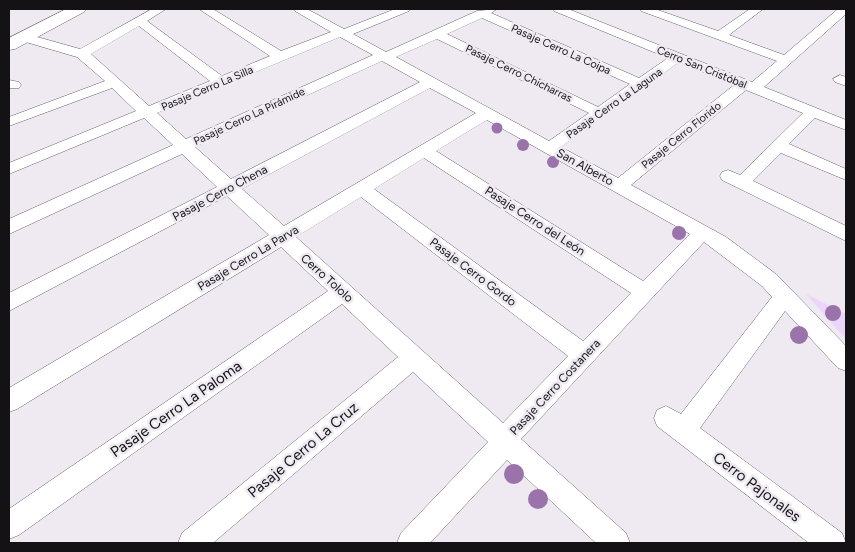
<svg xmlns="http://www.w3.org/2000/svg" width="855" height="552" font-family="Figtree,sans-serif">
<rect width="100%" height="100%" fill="#efeaf2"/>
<!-- green -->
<polygon fill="#ecd5fa" points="806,294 846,314 846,339"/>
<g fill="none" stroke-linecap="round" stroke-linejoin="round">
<defs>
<g id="minor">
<path d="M152,9H166L147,21L222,76L270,56L199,9H213L281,51L331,32L295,11L293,9H307L344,29L395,9H411L409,11L353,34L386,52L477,11L497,9L491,13L639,78L668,58L554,11L552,9H568L752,82L777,61L641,11L639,9H655L718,31L750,9H763L729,35L784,55L838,9H846V14L764,87L846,120V130L815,118L789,144L846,169V180L781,153L753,181L846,226V241L722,180L720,176L722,172L728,170L740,175L803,113L746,90L631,185L726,237L776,274L846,346V371L838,368L785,311L700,428L842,533L846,543H809L657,426L654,418L657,410L666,406L681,414L772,297L762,286L704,242L521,439L626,533L630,543H596L507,460L430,543H397L401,533L488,442L413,372L213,543H178L182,533L398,357L342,304L19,535L9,539V509L328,291L281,247L17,409L9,412V388L269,235L227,196L9,311V293L217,187L182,154L9,234V219L173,145L144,118L9,174V163L136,111L112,88L9,126V117L105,81L77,57L19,40L17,37L23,33L80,49ZM482,18L630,84L598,107L447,34ZM139,26L210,81L149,106L91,54ZM340,37L373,55L186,139L157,113ZM437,39L589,113L549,141L396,57ZM382,61L420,82L231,179L195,147ZM679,62L734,85L618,178L561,147ZM430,88L476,113L284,226L242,189ZM487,120L690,234L643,281L436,151ZM424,158L631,293L583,341L374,189ZM361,197L568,356L503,423L296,237Z"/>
<polygon points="840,75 846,77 846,86 835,82 833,79"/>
<polygon points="9,80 19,82 21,85 19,88 9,88"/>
</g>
<polygon id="secondary" points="66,9 86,9 84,12 15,49 9,50 9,38"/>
</defs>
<!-- minor casing -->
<use href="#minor" stroke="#676269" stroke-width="1"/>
<!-- secondary casing -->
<use href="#secondary" stroke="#676269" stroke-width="1"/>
<!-- minor -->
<use href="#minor" fill="#fff" fill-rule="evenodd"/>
<!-- secondary -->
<use href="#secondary" fill="#fff" fill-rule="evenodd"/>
</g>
<!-- trees -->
<g fill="#9a73aa">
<circle cx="497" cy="128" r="5.5"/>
<circle cx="523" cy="145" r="6"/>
<circle cx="553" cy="162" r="6"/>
<circle cx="679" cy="233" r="7"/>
<circle cx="833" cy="313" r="8"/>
<circle cx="799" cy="335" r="9"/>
<circle cx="514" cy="474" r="10"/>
<circle cx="538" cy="499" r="10"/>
</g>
<g text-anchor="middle" stroke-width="5" stroke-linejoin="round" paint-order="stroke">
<!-- far-street labels -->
<g font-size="11" fill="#141215" stroke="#efeaf2">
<text transform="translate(561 49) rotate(24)" y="4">Pasaje Cerro La Coipa</text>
<text transform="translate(702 67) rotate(22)" y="4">Cerro San Cristóbal</text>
<text transform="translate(519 73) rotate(26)" y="4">Pasaje Cerro Chicharras</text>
<text transform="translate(207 88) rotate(-23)" y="4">Pasaje Cerro La Silla</text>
<text transform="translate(614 103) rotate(-35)" y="4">Pasaje Cerro La Laguna</text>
<text transform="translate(249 116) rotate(-25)" y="4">Pasaje Cerro La Pirámide</text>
<text transform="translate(681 135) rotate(-39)" y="4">Pasaje Cerro Florido</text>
</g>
<!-- street labels -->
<g font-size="12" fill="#141215" stroke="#efeaf2">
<text transform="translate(585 167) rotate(29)" y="4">San Alberto</text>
<text transform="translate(220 193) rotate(-28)" y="4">Pasaje Cerro Chena</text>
<text transform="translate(535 221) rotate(33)" y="4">Pasaje Cerro del León</text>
<text transform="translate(248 258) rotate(-31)" y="4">Pasaje Cerro La Parva</text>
<text transform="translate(473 272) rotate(37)" y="4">Pasaje Cerro Gordo</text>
<text transform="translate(327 278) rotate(42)" y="4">Cerro Tololo</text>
<text transform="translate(555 387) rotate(-47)" y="4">Pasaje Cerro Costanera</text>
</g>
<!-- near-street labels -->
<g font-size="15" fill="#141215" stroke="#efeaf2">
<text transform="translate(176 409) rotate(-35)" y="5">Pasaje Cerro La Paloma</text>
<text transform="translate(303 450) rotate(-40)" y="5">Pasaje Cerro La Cruz</text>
<text transform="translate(757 487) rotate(37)" y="5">Cerro Pajonales</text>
</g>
</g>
<!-- border -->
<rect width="855" height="552" fill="none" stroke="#141215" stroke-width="20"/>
</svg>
